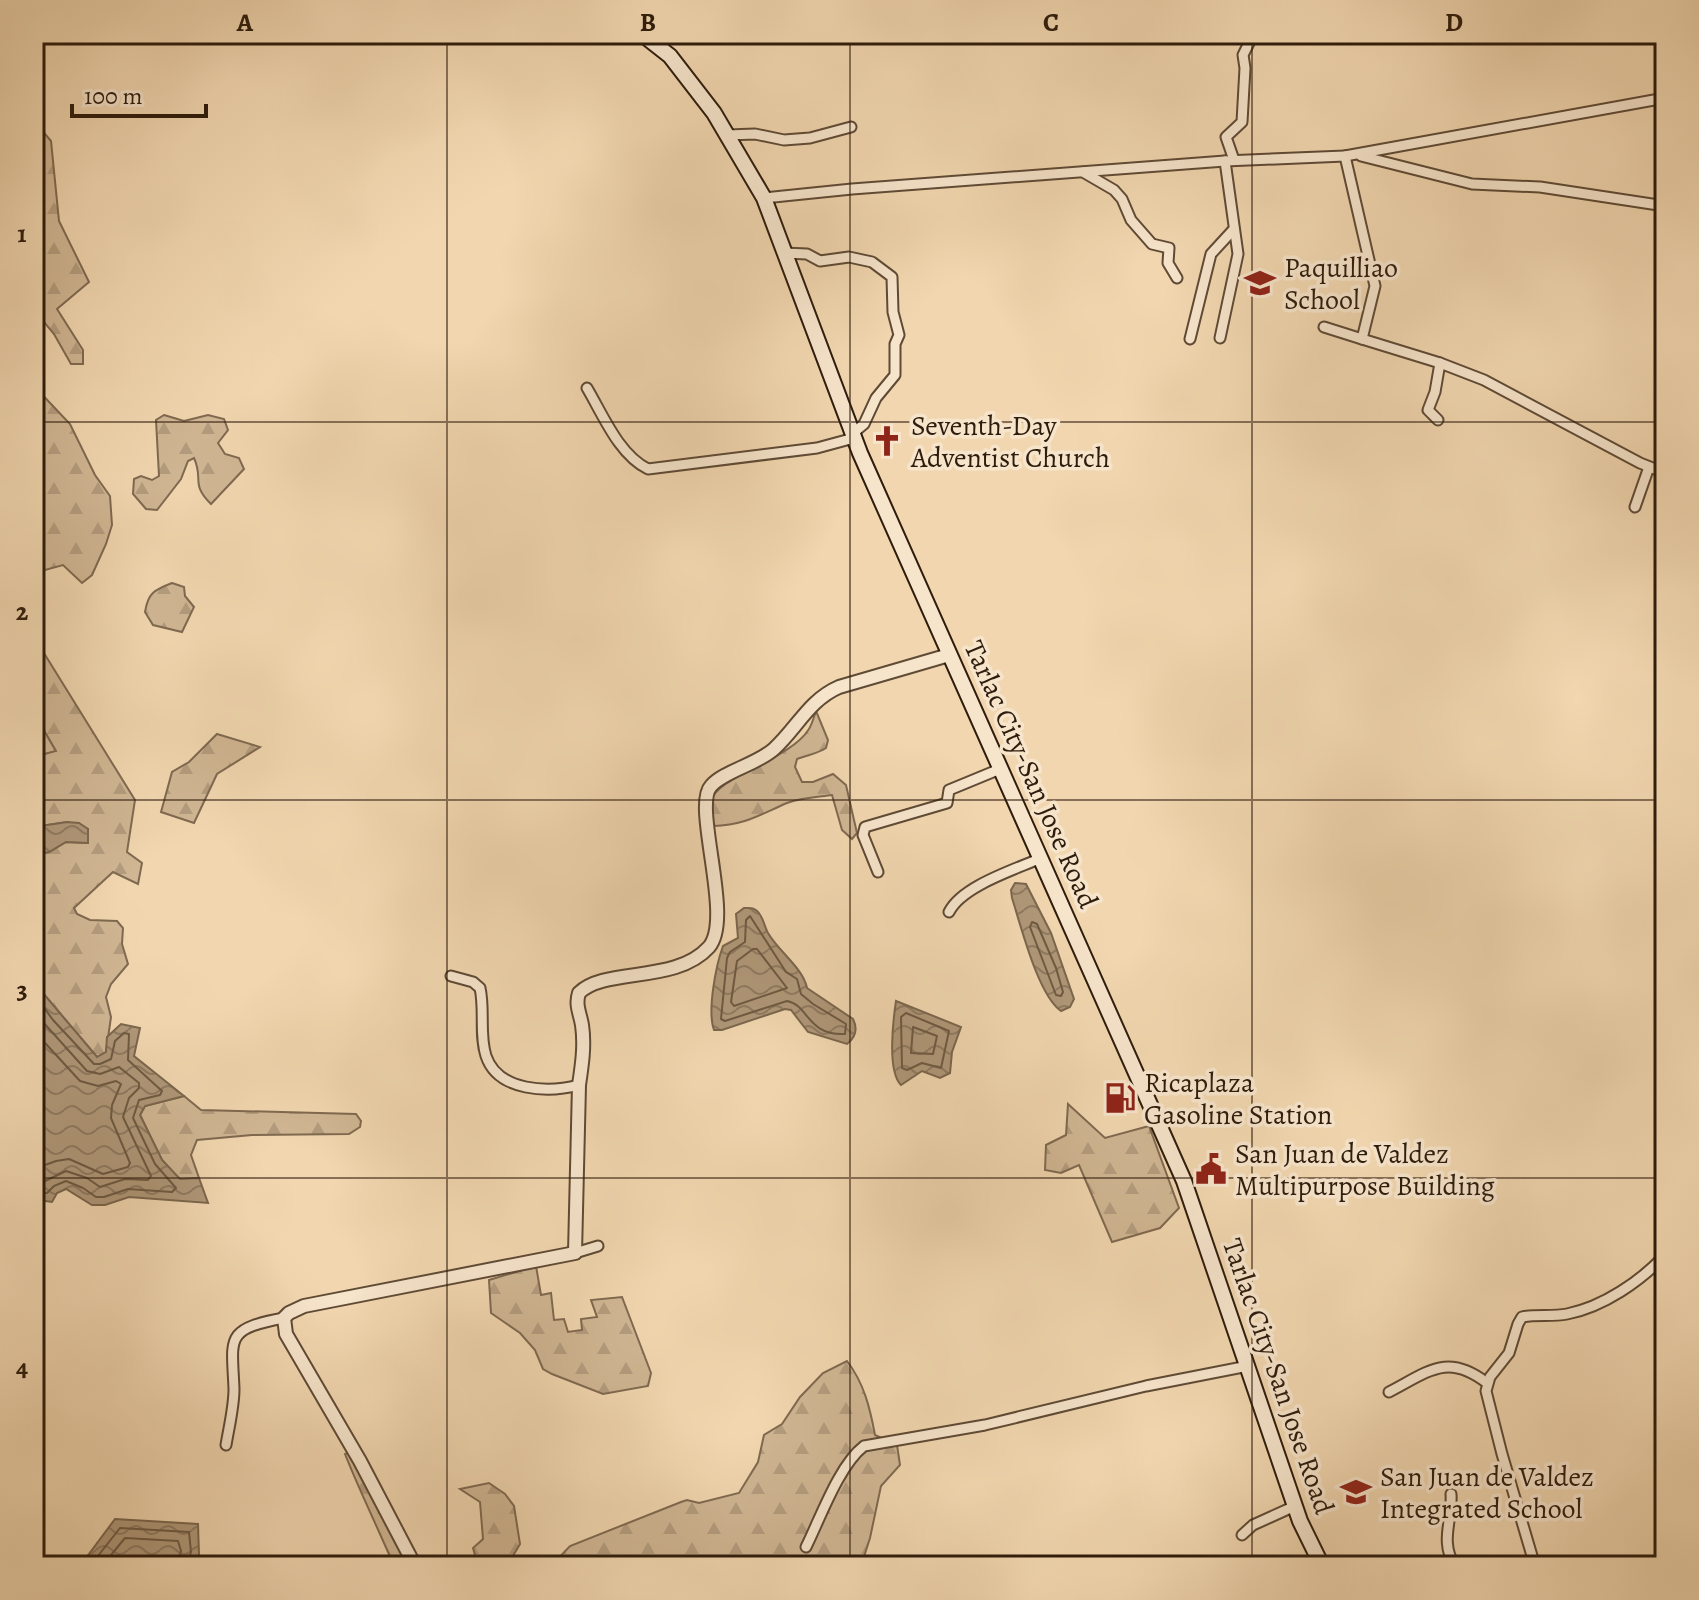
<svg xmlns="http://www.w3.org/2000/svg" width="1699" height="1600" font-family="Alegreya,serif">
<defs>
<pattern id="forest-firs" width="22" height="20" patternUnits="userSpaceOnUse" patternTransform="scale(2)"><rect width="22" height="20" fill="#d0b693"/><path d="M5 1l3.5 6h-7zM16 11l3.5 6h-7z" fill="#b39c7e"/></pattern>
<pattern id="water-waves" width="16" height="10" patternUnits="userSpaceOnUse" patternTransform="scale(2)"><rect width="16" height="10" fill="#af9778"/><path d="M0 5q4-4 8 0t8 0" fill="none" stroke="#8f7a61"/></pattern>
</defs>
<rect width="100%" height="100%" fill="#f1d6af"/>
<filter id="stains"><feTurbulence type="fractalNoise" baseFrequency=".0025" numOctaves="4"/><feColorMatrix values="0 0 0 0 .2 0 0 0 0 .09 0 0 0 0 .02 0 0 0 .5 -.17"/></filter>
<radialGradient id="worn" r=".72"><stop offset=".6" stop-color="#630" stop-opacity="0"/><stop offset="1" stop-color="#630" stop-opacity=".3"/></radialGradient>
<!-- grass -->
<polygon fill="#d0b693" stroke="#7f6950" stroke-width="2" points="34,713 56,751 34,757"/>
<!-- forest -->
<g fill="url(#forest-firs)" stroke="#7f6950" stroke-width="2">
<polygon points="34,121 51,141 59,221 89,282 57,309 83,350 83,364 71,364 54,334 34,310"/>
<polygon points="34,386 70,424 95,475 110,496 112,525 106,544 92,575 82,583 63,565 34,573"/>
<path d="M164,415L184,421L208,415L224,419L228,430L218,443L225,454L239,458L244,469L211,504C190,483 204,480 194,458L188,461L181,479L157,510L146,509L133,494L134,479L141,476L152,480L159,476L156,420Z"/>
<path d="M172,583L184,587L185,596L194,607L182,632L153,625L145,612C148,593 154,590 172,583Z"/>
<polygon points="34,637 135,800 127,852 142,863 138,884 113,872 74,908 77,914 90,920 117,921 123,928 122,944 128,964 111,984 106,997 111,1017 106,1052 97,1057 42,992 34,973 34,855 49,852 66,842 88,843 88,829 67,822 34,827 34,757 56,751 34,713"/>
<path d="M816,711L828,740L826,748C817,754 807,755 797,759L795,767L802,782H813L833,774L846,785L857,833L852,839L842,830L832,795C818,797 801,798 787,803C759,815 745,825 713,826C712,818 709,808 711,801C717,776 790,760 809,729C812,724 814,717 816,711Z"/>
<polygon points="217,734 260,747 217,774 194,823 161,812 172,772 189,762"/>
<polygon points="184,1096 201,1110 356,1114 361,1121 360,1127 349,1134 252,1135 197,1140 191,1155 199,1178 180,1180 162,1160 140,1115 145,1106"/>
<polygon points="1068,1104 1105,1138 1149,1126 1179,1208 1160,1228 1112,1242 1079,1165 1061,1173 1045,1170 1046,1145 1066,1135"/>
<polygon points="536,1266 541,1295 551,1293 554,1320 564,1319 568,1332 582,1330 581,1319 597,1317 591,1300 622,1297 651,1373 648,1386 603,1394 552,1374 543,1369 535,1350 520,1333 491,1313 489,1280"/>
<path d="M847,1361C864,1383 870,1408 875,1435L897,1445L900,1465L881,1486L870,1538L861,1566H551L570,1546L681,1502L687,1500L699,1503L739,1493L758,1462L764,1435L782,1424L800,1397L823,1373Z"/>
<path d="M352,1451L412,1566H394C378,1528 360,1492 345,1454Z"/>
<polygon points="489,1483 505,1494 514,1506 520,1544 507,1566 478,1566 473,1548 483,1539 480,1502 460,1489"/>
</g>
<!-- water -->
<g fill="url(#water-waves)" stroke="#7b664d" stroke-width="2">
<polygon points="67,822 79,823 88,829 88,843 66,842 49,852 34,855 34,827"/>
<path d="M1015,883L1026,884L1051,933L1074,999L1070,1007L1061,1011C1038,995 1021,926 1012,898L1011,890Z"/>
<path d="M744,908C750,908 752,907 756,910C763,915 764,926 768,933C779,952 803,968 807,988L853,1019C858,1029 856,1037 847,1044L808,1032L791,1010L785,1009L722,1030H714C707,1011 716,965 723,946L738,938L736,914Z"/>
<polygon points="34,973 42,992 97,1057 106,1052 107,1037 121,1024 140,1028 134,1056 184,1096 145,1106 140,1115 162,1160 180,1179 199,1178 208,1203 129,1197 105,1205 92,1205 66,1189 57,1193 52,1202 38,1200 34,1196"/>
<path d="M896,1001L961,1027L952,1052L950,1073L940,1078L922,1071L901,1085C887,1071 893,1021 896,1001Z"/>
<polygon points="115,1519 198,1524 199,1555 194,1566 80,1566"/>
</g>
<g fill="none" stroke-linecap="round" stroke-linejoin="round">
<!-- shore -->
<g stroke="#6e5a42" stroke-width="2">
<path d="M750,916L786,972L797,979L801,994L813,1004L846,1024L845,1034C807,1036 809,1005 787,1001L725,1021L721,1019L727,958L730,952L745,942L746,920Z"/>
<polygon points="1032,922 1037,924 1056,968 1063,992 1061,996 1056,995 1030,927"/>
<polygon points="753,949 757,949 787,988 734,1006 731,1002 737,961"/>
<polyline points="34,994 53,1020 94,1064 100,1064 111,1059 115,1041 124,1033 129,1034 128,1060 162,1091 160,1095 139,1100 133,1118 155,1164 176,1188 172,1192 128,1189 104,1197 96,1197 83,1188 66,1181 54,1186 47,1193 34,1192"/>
<polyline points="34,1012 87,1071 100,1074 119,1067 139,1083 139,1088 129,1098 123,1117 151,1176 148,1180 125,1179 100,1187 87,1178 66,1171 43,1182 34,1181"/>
<polygon points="906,1013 949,1031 941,1068 922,1063 907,1070 902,1068 901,1017"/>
<polygon points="913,1027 937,1036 933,1054 911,1053"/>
<polyline points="34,1031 80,1081 98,1086 116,1081 121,1084 112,1105 111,1118 130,1163 128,1167 103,1174 69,1159 56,1161 34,1169"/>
<polyline points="90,1566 120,1528 189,1532 191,1552 187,1566"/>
<polyline points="102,1566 125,1538 178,1541 181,1551 177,1566"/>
</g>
<defs>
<g id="minor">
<polyline points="728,135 755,134 784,140 810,138 851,127"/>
<polyline points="1345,156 1665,98"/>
<polyline points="1361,156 1472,184 1540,187 1665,206"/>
<polyline points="1234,160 1226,137 1242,122 1245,68 1243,55 1251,39"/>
<polyline points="1083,172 1114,190 1122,199 1131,220 1152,244 1169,248 1168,263 1177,278"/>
<polyline points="764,198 852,189 1225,161 1345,156 1375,286 1362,339 1440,363 1484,380 1640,463 1665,473"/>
<polyline points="784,253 807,254 820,261 849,257 872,262 892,277 893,312 899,335 895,344 895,375 876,398 864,424 852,434"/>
<polyline points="1324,327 1362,339"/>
<polyline points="1220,338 1238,254 1225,161"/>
<polyline points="1190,339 1211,254 1234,229"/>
<path d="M587,388C603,415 619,455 648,469L817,448L854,438"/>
<polyline points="1438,420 1428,410 1435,392 1440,363"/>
<polyline points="1635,507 1649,467"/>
<polyline points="878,872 863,835 865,827 947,803 949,790 1000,769"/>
<path d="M949,912C962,886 1014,870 1041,858"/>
<path d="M451,976L473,982L480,988C485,1010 479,1035 486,1056C498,1092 549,1093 579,1085"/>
<polyline points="575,1253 598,1246"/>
<path d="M1389,1392C1428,1372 1447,1352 1487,1383"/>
<path d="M226,1445C229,1427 234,1407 234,1389C232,1338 224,1329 284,1318"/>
<path d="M1451,1494C1453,1520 1439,1541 1455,1566"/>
<polyline points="1242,1535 1253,1525 1295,1506"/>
<path d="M806,1547C820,1519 839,1465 864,1446L985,1425L1146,1386L1248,1366"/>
<path d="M1535,1566L1502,1454L1486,1391L1490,1377L1509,1353L1518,1324L1522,1317C1537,1314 1552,1317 1567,1314C1603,1307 1641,1281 1665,1255"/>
</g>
<path id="tertiary" d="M415,1566L360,1461L286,1334L284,1318L289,1313L304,1306L575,1253L579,1085C582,1065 585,1045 582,1025C580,1013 575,1005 579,993C605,967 676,984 709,947C734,918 692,806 711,786C724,771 756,765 774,749C797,728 809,700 839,687L949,655"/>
<polyline id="secondary" points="642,34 670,56 714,113 764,198 860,453 1184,1181 1300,1521 1322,1566"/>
</defs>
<!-- minor casing -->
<use href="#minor" stroke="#5f4a35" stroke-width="13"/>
<!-- tertiary casing -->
<use href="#tertiary" stroke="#5f4a35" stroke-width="16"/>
<!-- secondary casing -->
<use href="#secondary" stroke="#2e1c0c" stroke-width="18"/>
<!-- minor -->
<use href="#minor" stroke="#f6e4cb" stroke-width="9"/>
<!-- tertiary -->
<use href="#tertiary" stroke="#f6e4cb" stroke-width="12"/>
<!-- secondary -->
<use href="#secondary" stroke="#f6e4cb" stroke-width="14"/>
</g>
<!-- grid -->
<path fill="none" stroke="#2e1c0c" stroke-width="2" stroke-opacity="0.55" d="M447,34V1566M850,34V1566M1252,34V1566M34,422H1665M34,800H1665M34,1178H1665"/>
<!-- icons -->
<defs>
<symbol id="school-bare" viewBox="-9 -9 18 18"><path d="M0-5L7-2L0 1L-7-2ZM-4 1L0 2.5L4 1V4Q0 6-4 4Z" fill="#8f2418" stroke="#f6e4cb" stroke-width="2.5" paint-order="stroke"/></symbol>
<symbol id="church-bare" viewBox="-9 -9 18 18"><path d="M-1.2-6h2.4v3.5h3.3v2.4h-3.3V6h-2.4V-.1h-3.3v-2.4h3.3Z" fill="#8f2418" stroke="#f6e4cb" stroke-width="2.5" paint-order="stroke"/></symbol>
<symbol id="fuel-bare" viewBox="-9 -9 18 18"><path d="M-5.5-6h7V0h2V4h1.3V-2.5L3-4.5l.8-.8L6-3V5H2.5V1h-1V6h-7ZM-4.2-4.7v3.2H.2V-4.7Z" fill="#8f2418" stroke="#f6e4cb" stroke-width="2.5" paint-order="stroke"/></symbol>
<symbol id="civic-bare" viewBox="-9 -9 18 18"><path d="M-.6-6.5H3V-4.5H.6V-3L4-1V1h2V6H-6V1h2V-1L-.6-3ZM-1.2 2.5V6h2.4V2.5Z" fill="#8f2418" stroke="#f6e4cb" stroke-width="2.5" paint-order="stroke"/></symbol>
</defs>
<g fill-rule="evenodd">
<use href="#school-bare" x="1238" y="261" width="44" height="44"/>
<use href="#church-bare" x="865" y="419" width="44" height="44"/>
<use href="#fuel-bare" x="1098" y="1076" width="44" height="44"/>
<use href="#civic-bare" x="1189" y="1147" width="44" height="44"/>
<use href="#school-bare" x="1334" y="1470" width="44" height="44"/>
</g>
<g text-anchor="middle" stroke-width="7" stroke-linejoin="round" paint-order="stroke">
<!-- poi labels -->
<g font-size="28" fill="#2e1c0c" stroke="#f6e4cb" text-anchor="start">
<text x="1284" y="277">Paquilliao<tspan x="1284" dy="32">School</tspan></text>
<text x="911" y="435">Seventh-Day<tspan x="911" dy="32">Adventist Church</tspan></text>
<text x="1144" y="1092">Ricaplaza<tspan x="1144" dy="32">Gasoline Station</tspan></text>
<text x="1235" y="1163">San Juan de Valdez<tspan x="1235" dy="32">Multipurpose Building</tspan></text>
<text x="1380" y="1486">San Juan de Valdez<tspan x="1380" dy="32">Integrated School</tspan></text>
</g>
<!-- street labels -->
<g font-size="28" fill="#2e1c0c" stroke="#f6e4cb">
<text transform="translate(1032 774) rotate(66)" y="10">Tarlac City-San Jose Road</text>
<text transform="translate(1279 1376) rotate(71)" y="10">Tarlac City-San Jose Road</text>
</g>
</g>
<!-- margin -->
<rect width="1699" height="1600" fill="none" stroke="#f1d6af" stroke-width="88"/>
<!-- scale -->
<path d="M72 104v12h134v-12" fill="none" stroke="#2e1c0c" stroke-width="4"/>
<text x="84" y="104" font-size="24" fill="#2e1c0c" stroke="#f6e4cb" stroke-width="6" paint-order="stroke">100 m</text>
<rect x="44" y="44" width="1611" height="1512" fill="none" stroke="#2e1c0c" stroke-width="3"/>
<g font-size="26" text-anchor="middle" font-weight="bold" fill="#2e1c0c">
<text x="245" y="31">A</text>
<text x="648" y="31">B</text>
<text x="1051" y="31">C</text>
<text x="1454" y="31">D</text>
<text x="22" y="242">1</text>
<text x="22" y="620">2</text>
<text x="22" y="998">3</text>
<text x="22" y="1376">4</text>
</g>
<rect width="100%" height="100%" filter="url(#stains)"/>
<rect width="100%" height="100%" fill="url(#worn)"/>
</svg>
